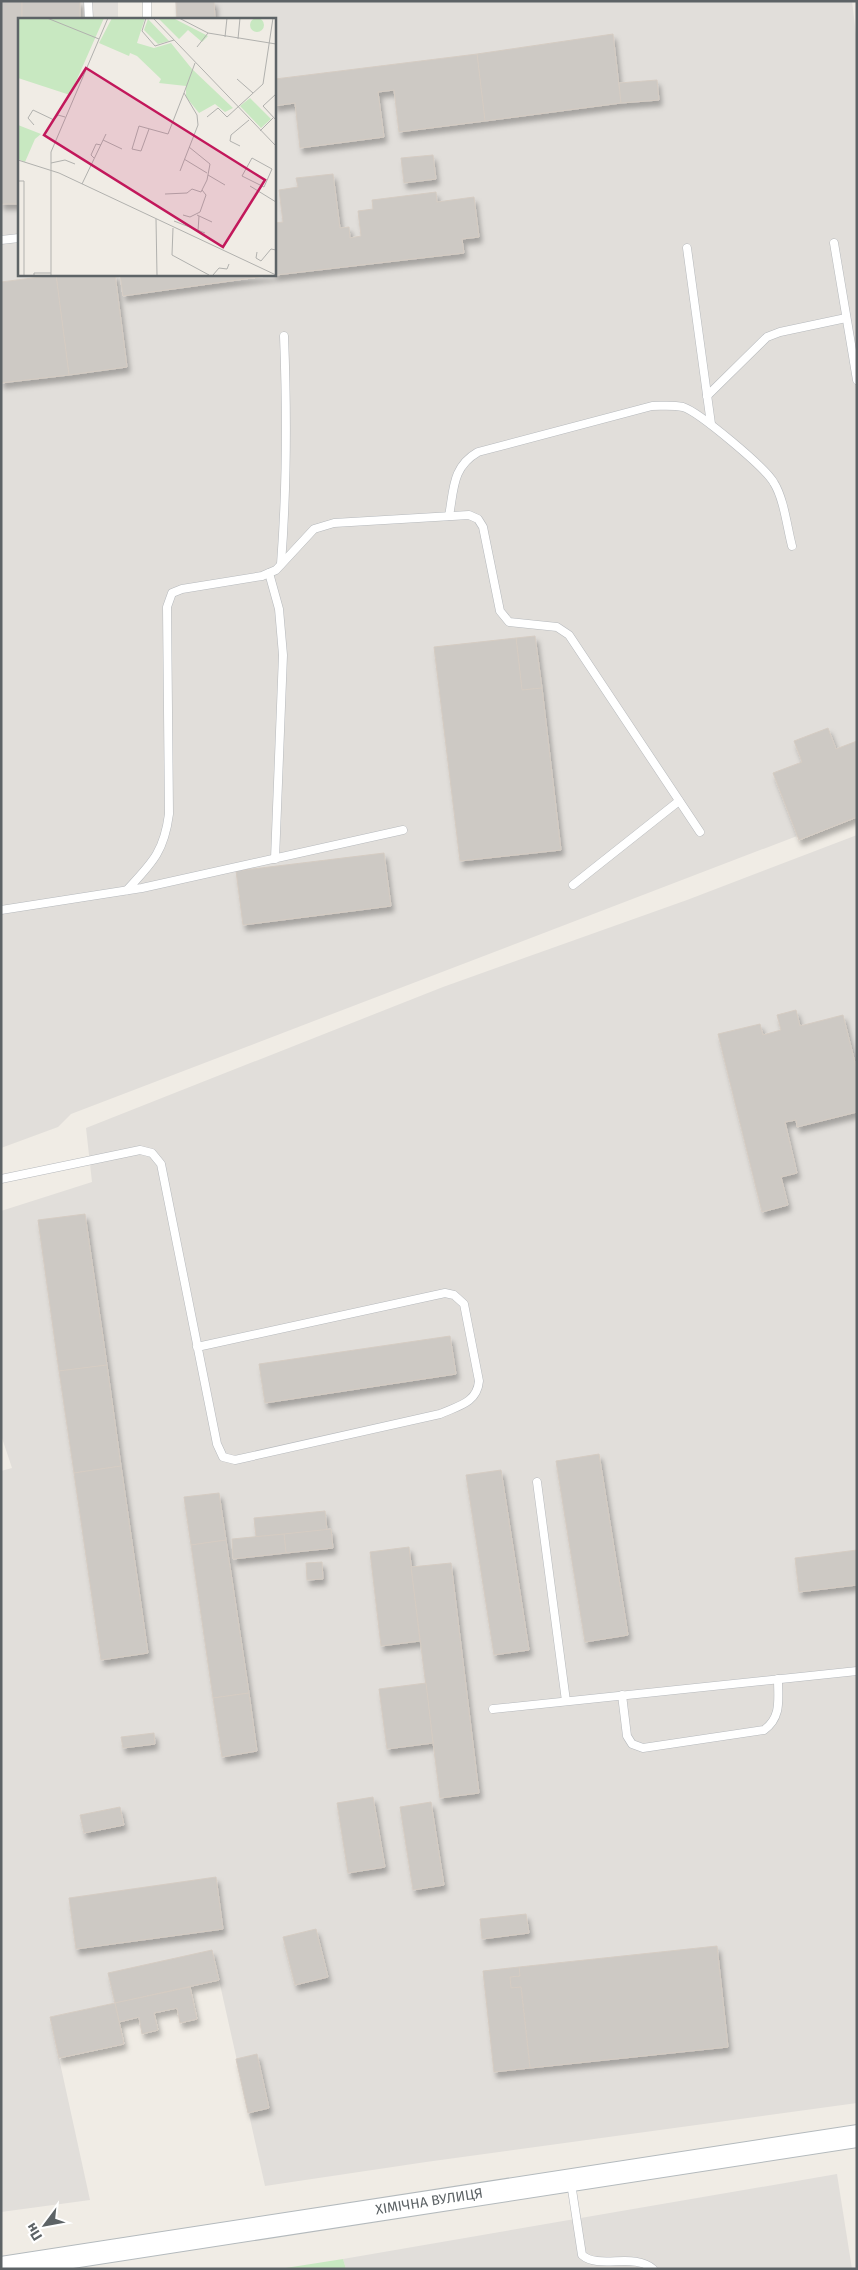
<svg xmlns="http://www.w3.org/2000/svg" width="858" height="2270" font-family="'Fira Sans',sans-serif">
<defs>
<filter id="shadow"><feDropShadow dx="3" dy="5.5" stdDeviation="2.5" flood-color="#0004"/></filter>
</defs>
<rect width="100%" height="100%" fill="#f0ece5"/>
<!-- industrial -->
<g fill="#e1deda">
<polygon points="1,1 118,1 118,19 19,19 19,274 274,274 274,19 176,19 175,1 852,1 857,43 857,813 71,1114 58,1127 1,1148"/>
<polygon points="857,835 857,2103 426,2162 265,2186 219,1980 50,2017 90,2200 1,2212 1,1471 12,1468 1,1435 1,1211 92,1182 86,1128 443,987 687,900"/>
<polygon points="837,2174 852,2269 346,2269 343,2259"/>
</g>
<!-- green -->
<polygon fill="#c8e8c1" points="343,2259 346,2269 279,2269"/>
<!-- building -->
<g fill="#cdc9c4" stroke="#d5ccc3" filter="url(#shadow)">
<polygon points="1,1 22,1 22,19 19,19 19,204 1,204"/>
<rect x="22" y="1" width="58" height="18"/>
<polygon points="176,1 214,1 215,19 177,19"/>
<polygon points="613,34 621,103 485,121 477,54"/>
<polygon points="477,54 485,121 399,132 394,90 378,92 384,137 300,148 295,103 274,106 274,75 275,79"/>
<polygon points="657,80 659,100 621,103 619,83"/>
<polygon points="433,155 436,179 404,183 401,158"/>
<polygon points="333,174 340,228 349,227 350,238 361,236 358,211 373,209 372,200 436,192 437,202 474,197 479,237 462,239 464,253 259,277 259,274 274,274 274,223 283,222 279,190 298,187 296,178"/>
<polygon points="68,274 115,274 127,367 69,375 56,275"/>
<polygon points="120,274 259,274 259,277 123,296"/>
<polygon points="56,275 69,375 1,383 1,282"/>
<polygon points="535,636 542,688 522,690 516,638"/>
<polygon points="516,638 522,690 542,688 561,850 460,861 434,647"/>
<polygon points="828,728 836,749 857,741 857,817 799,840 773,773 802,762 794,741"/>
<polygon points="384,853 391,906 243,925 236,871"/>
<polygon points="796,1010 800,1026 843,1015 857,1071 857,1112 797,1127 796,1120 785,1122 797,1173 781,1177 788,1205 762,1212 718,1034 760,1024 763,1035 781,1030 777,1015"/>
<polygon points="85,1214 107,1365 59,1371 38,1220"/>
<polygon points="450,1336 456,1374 265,1403 259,1364"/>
<polygon points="107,1365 121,1466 74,1473 59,1371"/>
<polygon points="599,1454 628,1635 585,1642 556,1461"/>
<polygon points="121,1466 148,1653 101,1660 74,1473"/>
<polygon points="501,1470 529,1650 494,1655 466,1475"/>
<polygon points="219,1493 226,1540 191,1545 184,1497"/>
<polygon points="325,1511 327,1530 256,1537 254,1518"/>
<polygon points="331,1529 333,1548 286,1553 284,1534"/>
<polygon points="284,1534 286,1553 233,1559 232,1539"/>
<polygon points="226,1540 249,1693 213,1698 191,1545"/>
<polygon points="409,1547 420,1641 381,1646 370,1552"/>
<polygon points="857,1550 857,1585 799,1592 795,1558"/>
<polygon points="322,1562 323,1579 307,1580 306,1563"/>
<polygon points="451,1563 479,1793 440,1798 411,1567"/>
<polygon points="426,1683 433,1743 387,1749 379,1689"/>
<polygon points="249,1693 257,1751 222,1757 213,1698"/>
<polygon points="154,1733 155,1744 123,1748 121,1737"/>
<polygon points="373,1797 385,1867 348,1873 337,1803"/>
<polygon points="431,1802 444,1885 413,1890 400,1807"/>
<polygon points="120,1807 124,1825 84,1833 80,1815"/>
<polygon points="216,1877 223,1929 76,1949 69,1898"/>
<polygon points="526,1914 529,1933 482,1939 480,1919"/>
<polygon points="316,1929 328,1977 295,1985 283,1937"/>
<polygon points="717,1946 728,2047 530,2068 521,1987 511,1988 510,1977 520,1976 519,1967"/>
<polygon points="212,1950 219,1980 115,2003 108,1973"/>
<polygon points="519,1967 520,1976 510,1977 511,1988 521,1987 530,2068 494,2072 483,1971"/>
<polygon points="190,1987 197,2019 180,2023 177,2008 154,2013 158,2030 142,2034 139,2017 119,2022 115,2003"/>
<polygon points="115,2003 124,2044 59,2058 50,2017"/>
<polygon points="257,2054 269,2108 248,2113 236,2059"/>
</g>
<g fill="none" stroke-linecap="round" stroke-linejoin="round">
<defs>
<g id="lane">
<polyline points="88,1 89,19"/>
<polyline points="147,1 147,19"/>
<polyline points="1,240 19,238"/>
<polyline points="834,243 857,380"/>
<polyline points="687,248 711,424"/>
<polyline points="707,396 767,337 780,332 846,318"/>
<path d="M449,516C454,489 452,467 478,452L652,406C663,406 673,405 683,407C699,412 766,468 774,483C784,499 787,527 792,546"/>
<path d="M281,564C287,487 287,412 284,336"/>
<polyline points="269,573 279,609 283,655 275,859"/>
<polyline points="573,885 679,801"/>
<path d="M127,890C152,863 164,852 169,814L167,607L172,593L182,589L262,576L276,570L314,529L334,523L469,515L478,519L483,527L500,611L509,622L557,627L569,635L700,832"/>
<polyline points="1,910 142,888 403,830"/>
<path d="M1,1179L140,1150L152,1153L161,1164L217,1444L223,1457L235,1460L440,1414C458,1406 477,1403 479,1381L464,1304L454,1295L445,1293L197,1347"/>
<polyline points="537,1482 566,1701"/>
<path d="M622,1695L627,1736L632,1744L643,1748L764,1730C782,1717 778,1699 778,1679"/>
<polyline points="493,1709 857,1671"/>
<path d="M571,2183L582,2255C599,2270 634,2252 653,2269"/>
</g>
<polyline id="secondary" points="1,2268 857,2136"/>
</defs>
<!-- lane casing -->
<use href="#lane" stroke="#b6b9bc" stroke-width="9"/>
<!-- secondary casing -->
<use href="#secondary" stroke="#b4babd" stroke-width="24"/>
<!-- lane -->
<use href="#lane" stroke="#fff" stroke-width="8"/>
<!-- secondary -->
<use href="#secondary" stroke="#fff" stroke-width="22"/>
</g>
<g text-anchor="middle" stroke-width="4" stroke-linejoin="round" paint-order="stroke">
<!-- street labels -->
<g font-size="14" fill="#5d6366" stroke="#fff">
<text transform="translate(429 2201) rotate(-9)" y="5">ХІМІЧНА ВУЛИЦЯ</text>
</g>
</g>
<!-- overview -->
<g transform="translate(18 18)">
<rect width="258" height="258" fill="#f0ece5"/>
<path d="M232 7a7 7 0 1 1 14 0a7 7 0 1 1-14 0ZM0,0H86L52,77L0,60ZM94,0H127L119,25L136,30L153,25L174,51L215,90L207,94L197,86L181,95L168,79V68L141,65L143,61L119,38L112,35L111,38L81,25ZM140,0H155L190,18L184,24L170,12L161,21ZM130,1L151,23L140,26L126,12ZM232,80L253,101L243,110L222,88ZM0,107L23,116L17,121L7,144L0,141Z" fill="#c8e8c1"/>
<path fill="none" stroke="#b1b1ae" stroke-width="1" d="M29,0L81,21M128,0L124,13L137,28L156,22M135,0L258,128M161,0L190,15L258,26M207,19L209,0M220,21L222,0M179,29L190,15M219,61L235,75M258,76L245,88L258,102M189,99L200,90L209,99L245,66L255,0M16,107L10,100L15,92L36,102L40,97L47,99M131,111L123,133L114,131L121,108L150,116L166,75M242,113L255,100M85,122L104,131M222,128L212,123L213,117L231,102M76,140L73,137L78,126L83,127M234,140L254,151L246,169L224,158ZM166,141L189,155M0,142L41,155L258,257M33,145L47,142L57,146M162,153L180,107L179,97L166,75L177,45M190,157L207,167M0,163H6V257M64,166L88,116M232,168L258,184M147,176L169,175L174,171L183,174L189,162L192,146L171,129M165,197L172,199L182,194L188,177L184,172M179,197L194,204M138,201L139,257M156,203L187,215M155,210L154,237L191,257M180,213L181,198M239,234L238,240L243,243L253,231L258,232M16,257V255H33M33,257V134L90,0M195,257L201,250L209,251L211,246"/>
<path fill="#c2185b" fill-opacity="0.15" stroke="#c2185b" stroke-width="2.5" d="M68,50L247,162L205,229L26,117Z"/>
<rect width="258" height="258" fill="none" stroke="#5d6366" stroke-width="2.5"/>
</g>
<!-- border -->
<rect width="858" height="2270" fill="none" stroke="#5d6366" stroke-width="5"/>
<!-- north arrow -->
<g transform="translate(45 2225) rotate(238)" stroke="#ffffff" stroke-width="4" paint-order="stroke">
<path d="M0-4L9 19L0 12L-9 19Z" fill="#5d6366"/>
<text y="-8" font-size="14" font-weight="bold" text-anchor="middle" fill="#5d6366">Пн</text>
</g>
</svg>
